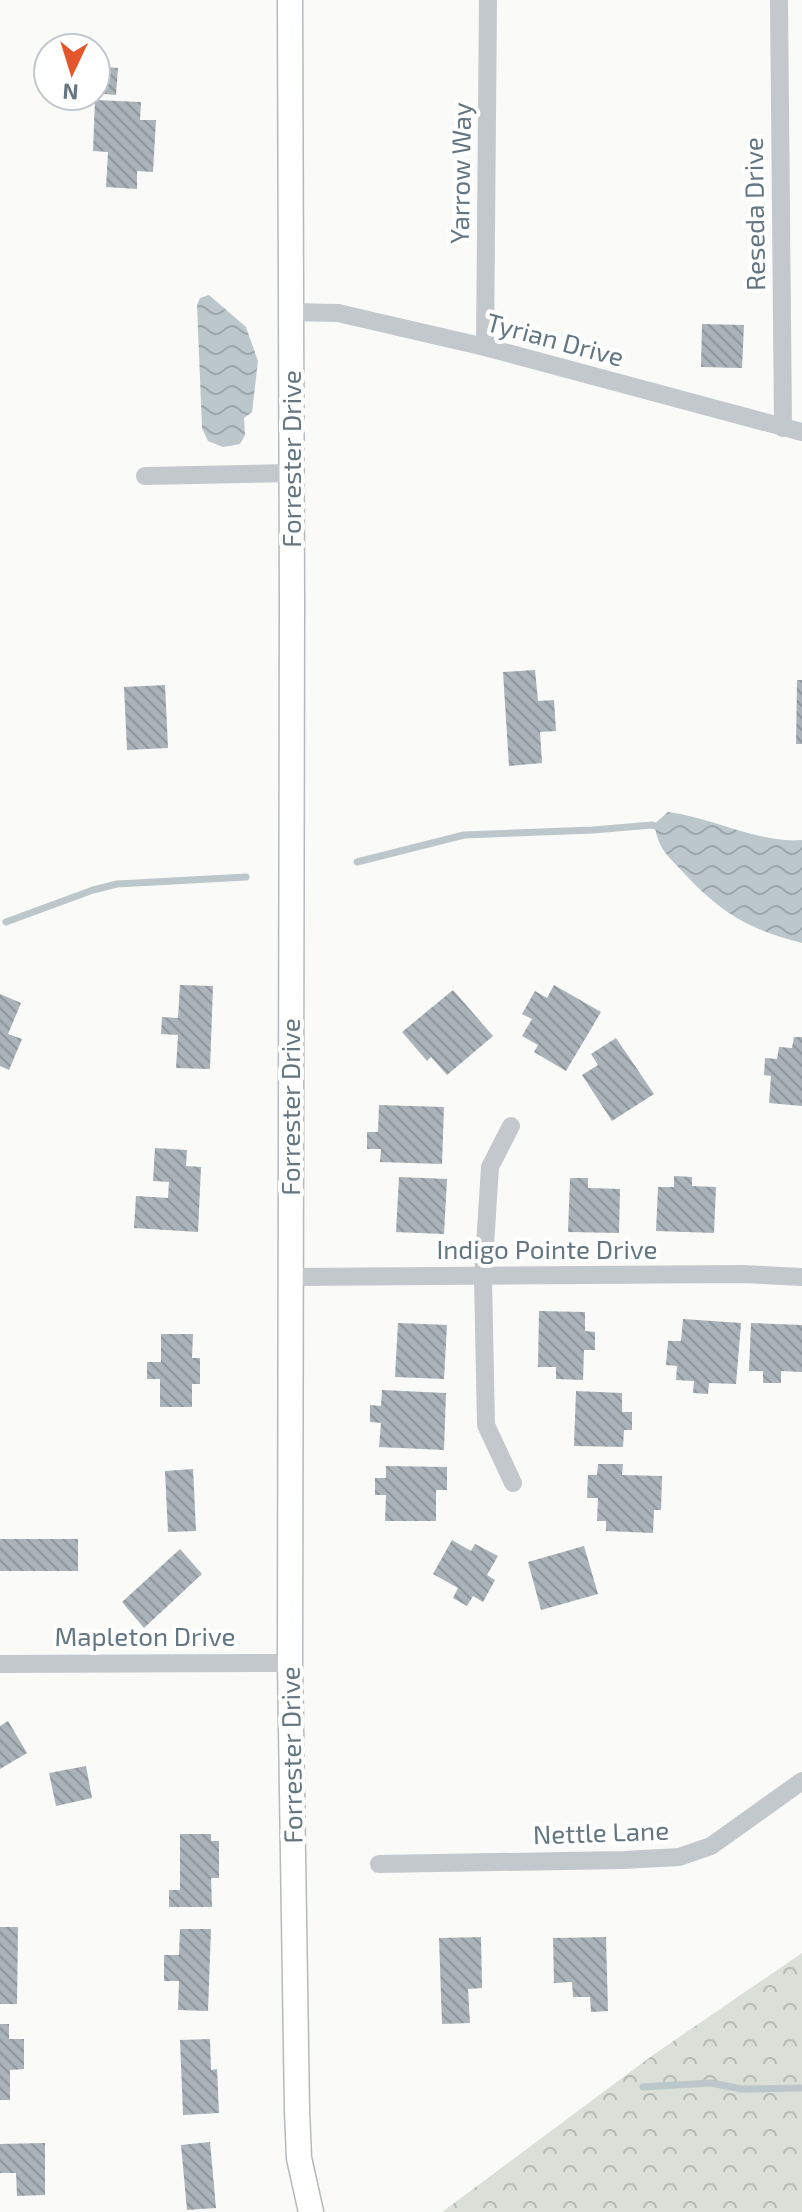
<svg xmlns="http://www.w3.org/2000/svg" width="802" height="2212" font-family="'Exo 2',sans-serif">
<defs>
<pattern id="forest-crowns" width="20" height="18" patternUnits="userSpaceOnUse" patternTransform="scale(2)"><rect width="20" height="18" fill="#dadfd7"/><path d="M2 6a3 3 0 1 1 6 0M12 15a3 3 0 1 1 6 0" fill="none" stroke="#b4b9b4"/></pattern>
<pattern id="water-waves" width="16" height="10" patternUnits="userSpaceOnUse" patternTransform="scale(2)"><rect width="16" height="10" fill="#bbc7cb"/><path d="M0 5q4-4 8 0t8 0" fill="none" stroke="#9ca6aa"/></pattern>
<pattern id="building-back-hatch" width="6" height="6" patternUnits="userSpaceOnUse" patternTransform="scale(2)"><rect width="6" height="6" fill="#aab3b9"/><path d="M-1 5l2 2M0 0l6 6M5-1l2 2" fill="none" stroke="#8e969c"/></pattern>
</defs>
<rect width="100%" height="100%" fill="#fafaf8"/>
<!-- forest -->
<polygon fill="url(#forest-crowns)" points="802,1953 802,2212 442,2212 653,2055"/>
<!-- water -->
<g fill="url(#water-waves)">
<polygon points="209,295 246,327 258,361 252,412 244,418 245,435 240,444 223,447 208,441 202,428 197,305 200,298"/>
<path d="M668,812C711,817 760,844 802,840V943C747,929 720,912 682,871C665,853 659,849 654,824Z"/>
</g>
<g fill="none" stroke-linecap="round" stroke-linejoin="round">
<!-- stream -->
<g stroke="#bbc7cb" stroke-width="7">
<polyline points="357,862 464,835 593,830 652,825 662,828"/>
<polyline points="6,922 93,890 117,884 246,877"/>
<polyline points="643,2087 711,2083 742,2089 802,2088"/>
</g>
</g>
<!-- building -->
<g fill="url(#building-back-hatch)">
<polygon points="96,66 118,68 116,95 96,93"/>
<polygon points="95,100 141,102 140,120 156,120 153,172 137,171 137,189 106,187 108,152 93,151"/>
<polygon points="702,324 744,325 742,368 701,367"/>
<polygon points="535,670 538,701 554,700 556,731 540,732 542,763 509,766 503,672"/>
<polygon points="797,680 802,680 802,744 796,744"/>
<polygon points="165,685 168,748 127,750 124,687"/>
<polygon points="180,985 213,986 210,1069 176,1068 178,1035 161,1034 162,1017 178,1018"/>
<polygon points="554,985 601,1012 566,1071 534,1052 538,1045 522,1036 532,1019 522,1014 535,991 547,998"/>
<polygon points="453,990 493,1036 447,1075 431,1057 427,1061 402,1032"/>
<polygon points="0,994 21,1003 8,1034 22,1039 9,1070 0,1066"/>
<polygon points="794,1037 802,1037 802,1106 769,1103 771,1076 764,1075 765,1058 777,1059 779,1047 792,1048"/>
<polygon points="616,1038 654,1094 612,1121 582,1075 598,1065 591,1054"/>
<polygon points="379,1105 444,1107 442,1164 380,1162 381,1149 367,1149 367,1132 378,1132"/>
<polygon points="155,1148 187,1150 186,1166 201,1167 198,1232 134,1228 136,1196 168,1198 169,1182 153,1181"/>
<polygon points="674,1176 692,1177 692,1186 716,1187 714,1233 656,1231 658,1187 674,1187"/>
<polygon points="399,1177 447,1179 444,1234 396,1232"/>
<polygon points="570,1178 588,1178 588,1188 620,1189 619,1233 568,1232"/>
<polygon points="539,1311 585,1312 585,1331 595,1332 595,1350 584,1350 583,1380 556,1379 556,1367 538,1367"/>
<polygon points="683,1319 741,1323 736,1384 709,1383 708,1394 693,1393 694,1381 676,1380 677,1366 666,1365 668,1341 681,1341"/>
<polygon points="398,1323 447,1325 444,1379 395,1377"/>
<polygon points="751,1323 802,1325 802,1372 781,1371 781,1383 763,1383 763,1371 749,1371"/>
<polygon points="161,1334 193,1334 192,1358 200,1358 200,1384 192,1384 192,1407 160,1407 160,1379 147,1379 147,1362 161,1362"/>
<polygon points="382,1390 446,1393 444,1450 379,1447 381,1423 370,1422 370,1405 381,1406"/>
<polygon points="576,1391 622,1393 622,1412 632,1412 632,1430 624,1430 623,1447 574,1446"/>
<polygon points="598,1464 623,1464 622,1475 662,1476 661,1510 654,1510 653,1533 606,1531 606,1521 597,1521 598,1498 587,1498 588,1475 597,1475"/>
<polygon points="386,1466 447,1467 447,1490 436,1490 436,1521 385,1521 386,1495 375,1495 375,1478 386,1478"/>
<polygon points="193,1469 196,1531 168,1532 165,1471"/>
<rect x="0" y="1539" width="78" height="32"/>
<polygon points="452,1540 471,1551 475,1544 498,1556 487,1575 495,1580 483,1602 473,1596 467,1606 453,1598 458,1588 433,1574"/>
<polygon points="584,1546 598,1594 541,1610 528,1562"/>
<polygon points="180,1549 202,1574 144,1628 122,1602"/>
<polygon points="8,1721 27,1753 0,1769 0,1726"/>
<polygon points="86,1766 92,1798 56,1806 49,1773"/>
<polygon points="180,1834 211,1834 211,1841 219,1841 219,1878 211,1878 212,1907 169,1907 169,1890 180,1890"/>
<polygon points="0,1927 18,1927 17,2004 0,2004"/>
<polygon points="180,1929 211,1929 208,2011 178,2010 179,1981 164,1981 164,1955 179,1955"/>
<polygon points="481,1937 482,1988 468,1989 470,2023 442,2024 439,1938"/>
<polygon points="606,1937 608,2011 591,2012 590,1997 573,1997 572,1982 554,1983 553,1938"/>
<polygon points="0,2024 9,2024 9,2039 24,2039 24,2069 10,2070 10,2100 0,2100"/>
<polygon points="210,2039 211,2070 217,2069 219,2113 183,2115 180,2040"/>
<polygon points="210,2142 216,2208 187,2210 181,2145"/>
<polygon points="45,2143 45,2195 17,2196 16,2173 0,2173 0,2144"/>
</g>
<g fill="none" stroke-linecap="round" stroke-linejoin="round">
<defs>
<polyline id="secondary" points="290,0 292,602 290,1663 297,2111 299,2158 311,2212"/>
</defs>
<!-- secondary casing -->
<use href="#secondary" stroke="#b3babf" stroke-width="27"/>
<!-- street -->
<g stroke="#c3c8cc" stroke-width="18">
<polyline points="779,0 783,428"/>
<polyline points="291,312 338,313 485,347 802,432"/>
<polyline points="485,347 488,0"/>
<polyline points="145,476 292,473"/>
<polyline points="511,1126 490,1167 483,1277 486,1425 513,1483"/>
<polyline points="292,1277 743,1274 802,1277"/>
<polyline points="0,1664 290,1663"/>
<polyline points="379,1864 624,1860 679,1857 711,1846 802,1781"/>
</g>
<!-- secondary -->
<use href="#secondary" stroke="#fff" stroke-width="24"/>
</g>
<g text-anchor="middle" stroke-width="8" stroke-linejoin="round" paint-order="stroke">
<!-- street labels -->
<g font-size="26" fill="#657683" stroke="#fff">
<text transform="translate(461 173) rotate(-89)" y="9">Yarrow Way</text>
<text transform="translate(755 214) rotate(-91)" y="9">Reseda Drive</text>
<text transform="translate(555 340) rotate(15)" y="9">Tyrian Drive</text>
<text transform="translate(292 459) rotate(-90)" y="9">Forrester Drive</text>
<text transform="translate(291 1107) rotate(-90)" y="9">Forrester Drive</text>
<text x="547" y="1259">Indigo Pointe Drive</text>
<text x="145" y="1646">Mapleton Drive</text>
<text transform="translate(292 1755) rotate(-91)" y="9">Forrester Drive</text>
<text transform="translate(601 1833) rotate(-2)" y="9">Nettle Lane</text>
</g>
</g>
<!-- north arrow -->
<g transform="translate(72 72) rotate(184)"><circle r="38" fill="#ffffff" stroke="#c1c8cd" stroke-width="2"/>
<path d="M0-6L14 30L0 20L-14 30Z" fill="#e4572e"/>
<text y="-12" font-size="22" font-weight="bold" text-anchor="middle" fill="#657683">N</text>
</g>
</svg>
